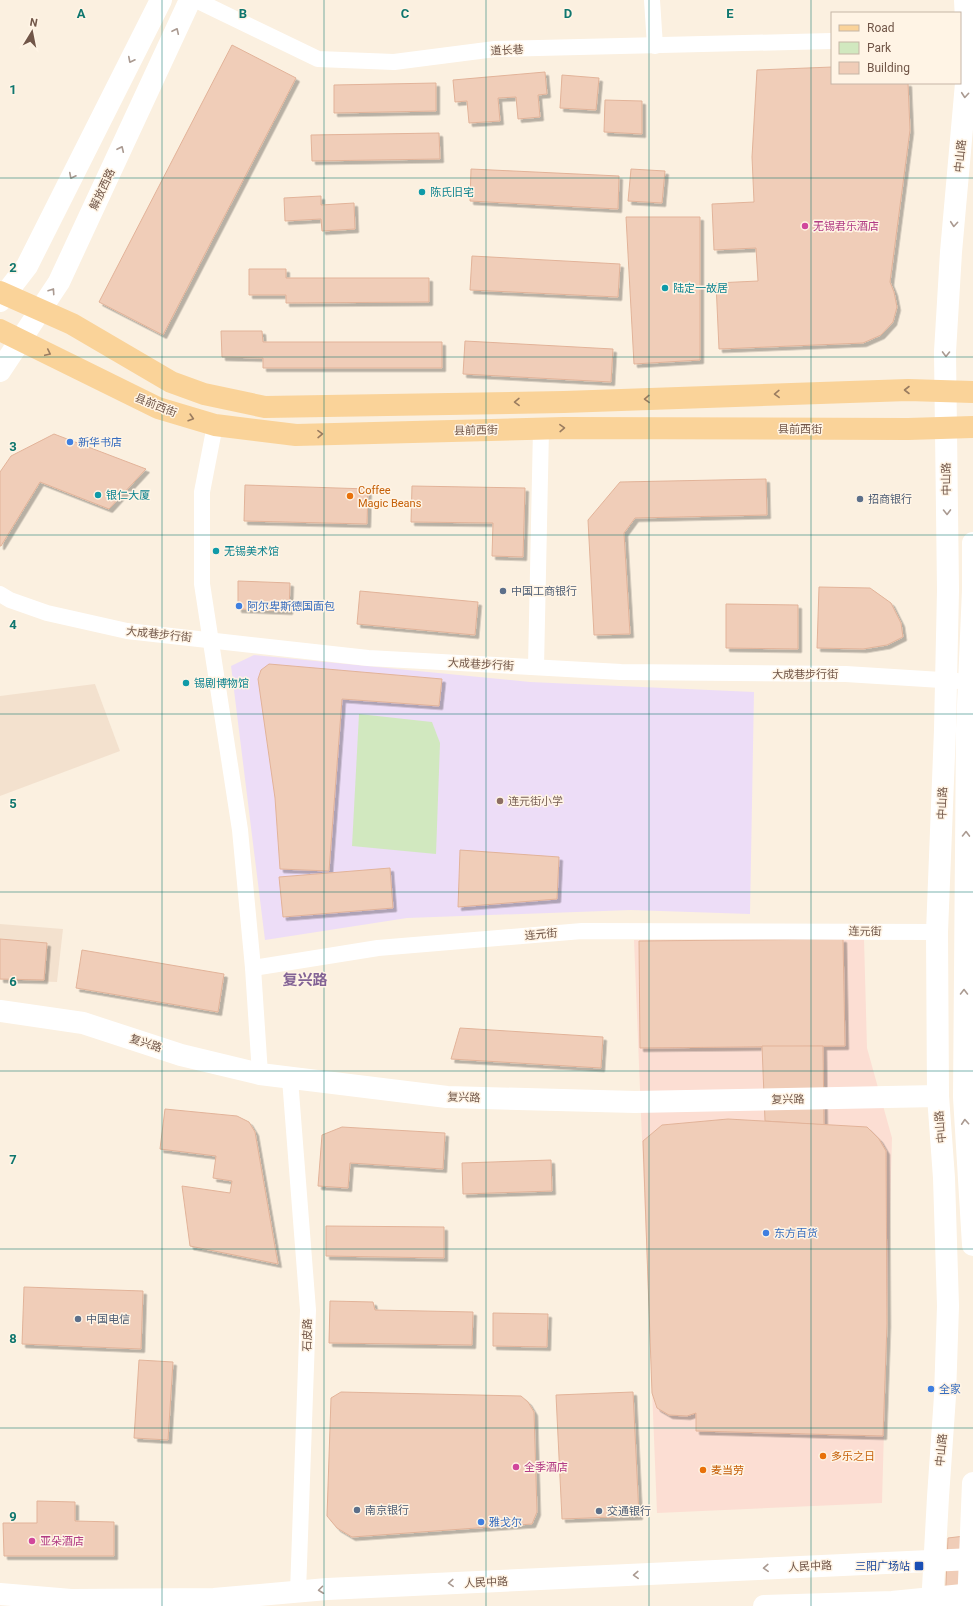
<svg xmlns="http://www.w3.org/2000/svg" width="973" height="1606" font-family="Roboto,'Noto Sans SC',sans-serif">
<defs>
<filter id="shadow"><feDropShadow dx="3.5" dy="3.5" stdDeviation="0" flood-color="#0004"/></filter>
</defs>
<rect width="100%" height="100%" fill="#fbf0e0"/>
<!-- residential -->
<g fill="#f3e1ce">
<polygon points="95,684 120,751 0,796 0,696"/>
<polygon points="0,924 63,929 57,982 0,980"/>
</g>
<!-- commercial -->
<polygon fill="#fcded3" points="864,939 867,1048 892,1138 882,1503 657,1513 634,940"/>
<!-- education -->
<polygon fill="#edddf7" points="254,655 530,682 754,692 750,914 631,910 407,918 265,940 231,666"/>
<!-- green -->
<polygon fill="#d1e8bf" points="359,714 432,722 440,743 436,854 352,846"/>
<!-- building -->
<g fill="#f0cdb8" stroke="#e2b399" filter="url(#shadow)">
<polygon points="232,45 296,78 163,335 99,302"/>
<polygon points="832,67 832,83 908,83 910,130 890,282 894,292 897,307 893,322 881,335 863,343 719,349 716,283 758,281 756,248 714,250 712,204 754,202 752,157 757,70"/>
<polygon points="545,72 547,94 538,95 540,117 518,119 516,97 498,98 500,121 469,123 467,101 455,102 453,80"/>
<polygon points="562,75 599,78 596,110 560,108"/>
<polygon points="436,83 436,111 334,113 334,85"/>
<polygon points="605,100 642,101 642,134 604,132"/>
<polygon points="439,133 440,159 312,161 311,135"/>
<polygon points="471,169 619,176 618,209 470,201"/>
<polygon points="631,169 665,171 662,203 628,201"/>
<polygon points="321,196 321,205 354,203 355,229 322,231 321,219 285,221 284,198"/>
<polygon points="626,217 700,217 700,360 634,364"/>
<polygon points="472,256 620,264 618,297 470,290"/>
<polygon points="249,269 286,269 286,278 429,278 429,302 286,303 286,295 249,295"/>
<polygon points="221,331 262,331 263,342 442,342 442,368 263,368 263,358 222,357"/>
<polygon points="465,341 613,349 611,382 463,374"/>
<polygon points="54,434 146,469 109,509 40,482 1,546 0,546 0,472 11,456"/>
<polygon points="766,479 767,515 635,518 624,533 630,634 594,635 588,520 620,482"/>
<polygon points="245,485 368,489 367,524 244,521"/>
<polygon points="412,486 525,488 523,557 492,556 493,523 411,522"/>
<polygon points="238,581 290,583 289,611 238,609"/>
<polygon points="819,587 870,588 891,603 901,623 903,637 887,645 863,649 817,648"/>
<polygon points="360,591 478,602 475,635 357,624"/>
<polygon points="726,604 798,605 798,649 726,648"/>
<polygon points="269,664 442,679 439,706 342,699 329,871 280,869 275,798 258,679 261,670"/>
<polygon points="460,850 559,857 557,899 458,907"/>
<polygon points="390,868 393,908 283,917 279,877"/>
<polygon points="0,939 47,943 44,980 0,979"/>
<polygon points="843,939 845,1046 640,1048 639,941"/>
<polygon points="82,950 224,974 218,1012 76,988"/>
<polygon points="460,1028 603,1037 601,1068 451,1059"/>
<polygon points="762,1046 823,1046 824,1125 765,1121"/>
<polygon points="165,1109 237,1116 249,1122 255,1132 278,1264 190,1246 182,1186 230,1193 232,1181 213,1178 216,1156 160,1149"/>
<polygon points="728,1119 867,1127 879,1139 886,1151 887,1324 883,1436 696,1431 696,1413 687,1416 669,1415 657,1408 652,1393 643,1141 662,1125"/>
<polygon points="342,1127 445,1133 443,1169 350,1163 348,1188 318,1186 322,1135"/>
<polygon points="551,1160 552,1191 463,1194 462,1163"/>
<polygon points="326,1226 444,1227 444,1258 326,1256"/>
<polygon points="24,1287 143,1291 141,1349 22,1344"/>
<polygon points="330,1301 373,1302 375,1310 473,1312 472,1345 329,1343"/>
<polygon points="493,1313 548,1314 547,1347 493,1346"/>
<polygon points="139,1360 173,1362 168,1440 134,1438"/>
<polygon points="341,1392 521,1396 528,1402 534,1412 537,1512 532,1524 352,1537 337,1528 327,1516 331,1398"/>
<polygon points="633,1392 639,1516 562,1519 556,1395"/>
<polygon points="37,1501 75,1502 75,1521 114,1522 114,1556 4,1556 3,1523 37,1523"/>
<polygon points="973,1535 973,1606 945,1606 948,1538"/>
</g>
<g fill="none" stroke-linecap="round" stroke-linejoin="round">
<!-- street -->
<g stroke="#fff" stroke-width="16">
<polyline points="196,0 318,59 394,62 495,49 832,41"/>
<polyline points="652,0 655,46"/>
<polyline points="215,425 202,492 202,584 240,830 253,968 260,1074"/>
<polyline points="0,594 10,600 47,613 127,631 368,658 621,672 846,674 957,681"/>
<polyline points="536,667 541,429"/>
<polyline points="253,968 378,948 582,931 937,932"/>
<polyline points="290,1079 308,1310 298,1592"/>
</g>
<!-- secondary -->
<g stroke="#fff" stroke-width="22">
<polyline points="0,301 27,266 161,0"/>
<polyline points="0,371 59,282 190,0"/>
<polyline points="973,543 973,590 967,729 964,1097 973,1245"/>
<polyline points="0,1011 83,1023 181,1055 260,1074 447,1097 635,1102 938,1096"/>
<polyline points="0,1594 71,1600 214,1599 327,1589 973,1559"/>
<polyline points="764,1606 892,1602 973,1594"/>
<polyline points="932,1606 938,1497 945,1396 948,1306 944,1178 938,1096 937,932 945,730 948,590 945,352 951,252 968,61 965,0"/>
<polyline points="968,1606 973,1483"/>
</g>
<!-- primary -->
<g stroke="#fad399" stroke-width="22">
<polyline points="0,292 72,324 171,382 204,394 265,407 564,402 908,390 973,392"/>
<polyline points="0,330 158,408 215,425 296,435 564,428 908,429 973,427"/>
</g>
</g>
<!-- one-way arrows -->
<defs><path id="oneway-chevron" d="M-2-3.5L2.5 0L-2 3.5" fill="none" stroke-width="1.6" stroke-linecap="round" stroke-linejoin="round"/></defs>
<g stroke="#aa9a91">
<use href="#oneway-chevron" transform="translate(176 31) rotate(-65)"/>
<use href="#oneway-chevron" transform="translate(131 60) rotate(117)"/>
<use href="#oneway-chevron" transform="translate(965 95) rotate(95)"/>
<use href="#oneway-chevron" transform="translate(121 149) rotate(-65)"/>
<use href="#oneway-chevron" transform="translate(72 176) rotate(117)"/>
<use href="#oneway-chevron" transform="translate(954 224) rotate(95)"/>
<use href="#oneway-chevron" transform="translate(52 291) rotate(-56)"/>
<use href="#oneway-chevron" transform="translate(946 354) rotate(91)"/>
<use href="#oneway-chevron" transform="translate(947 512) rotate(89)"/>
<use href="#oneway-chevron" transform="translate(966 834) rotate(-89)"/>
<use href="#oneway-chevron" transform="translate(964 992) rotate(-90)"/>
<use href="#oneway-chevron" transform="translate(965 1122) rotate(-94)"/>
<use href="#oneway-chevron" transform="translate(766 1568) rotate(177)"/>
<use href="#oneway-chevron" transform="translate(636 1575) rotate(177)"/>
<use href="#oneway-chevron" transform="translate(451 1583) rotate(177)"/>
<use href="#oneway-chevron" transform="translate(321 1590) rotate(173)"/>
</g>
<g stroke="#9a7c60">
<use href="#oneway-chevron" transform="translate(48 353) rotate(25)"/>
<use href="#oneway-chevron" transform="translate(907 390) rotate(180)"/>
<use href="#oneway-chevron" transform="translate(777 394) rotate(178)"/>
<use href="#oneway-chevron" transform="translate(647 399) rotate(178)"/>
<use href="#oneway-chevron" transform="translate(517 402) rotate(179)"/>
<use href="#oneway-chevron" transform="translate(191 418) rotate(17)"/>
<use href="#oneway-chevron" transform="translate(562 428) rotate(-2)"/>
<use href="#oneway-chevron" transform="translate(320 434) rotate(-1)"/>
</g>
<!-- grid -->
<path fill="none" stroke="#0f766e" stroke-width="1" stroke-opacity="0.55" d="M162,0V1606M324,0V1606M486,0V1606M649,0V1606M811,0V1606M0,178H973M0,357H973M0,535H973M0,714H973M0,892H973M0,1071H973M0,1249H973M0,1428H973"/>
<!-- markers -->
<g fill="#0f9aa8" stroke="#fff4e5" stroke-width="1.5">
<circle cx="422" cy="192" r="4"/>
<circle cx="665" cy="288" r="4"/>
<circle cx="98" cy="495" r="4"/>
<circle cx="216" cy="551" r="4"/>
<circle cx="186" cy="683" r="4"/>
</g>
<g fill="#d1479c" stroke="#fff4e5" stroke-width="1.5">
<circle cx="805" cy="226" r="4"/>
<circle cx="516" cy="1467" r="4"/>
<circle cx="32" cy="1541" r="4"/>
</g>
<g fill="#3f7fe0" stroke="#fff4e5" stroke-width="1.5">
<circle cx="70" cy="442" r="4"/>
<circle cx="239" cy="606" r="4"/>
<circle cx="766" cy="1233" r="4"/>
<circle cx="931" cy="1389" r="4"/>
<circle cx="481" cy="1522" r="4"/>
</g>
<g fill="#e8710a" stroke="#fff4e5" stroke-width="1.5">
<circle cx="350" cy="496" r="4"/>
<circle cx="823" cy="1456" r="4"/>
<circle cx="703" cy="1470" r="4"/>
</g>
<g fill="#5c6f8a" stroke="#fff4e5" stroke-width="1.5">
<circle cx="860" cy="499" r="4"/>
<circle cx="503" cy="591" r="4"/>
<circle cx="78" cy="1319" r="4"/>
<circle cx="357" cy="1510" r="4"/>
<circle cx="599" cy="1511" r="4"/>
</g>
<circle fill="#8d6e63" stroke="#fff4e5" stroke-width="1.5" cx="500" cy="801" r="4"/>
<rect fill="#1a4fb4" stroke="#fff4e5" stroke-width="1.5" x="914" y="1561" width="10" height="10" rx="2"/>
<g text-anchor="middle" stroke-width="3" stroke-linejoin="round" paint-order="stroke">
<!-- street labels -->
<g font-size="11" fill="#715648" stroke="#fff4e5">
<text transform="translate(507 50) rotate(-3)" y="4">道长巷</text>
<text transform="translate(960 156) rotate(-85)" y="4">中山路</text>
<text transform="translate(102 189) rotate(-65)" y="4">解放西路</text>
<text transform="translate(156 405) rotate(22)" y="4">县前西街</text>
<text x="800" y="433">县前西街</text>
<text transform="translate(476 430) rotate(-1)" y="4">县前西街</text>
<text transform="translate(946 479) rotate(-91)" y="4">中山路</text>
<text transform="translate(159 634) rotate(6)" y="4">大成巷步行街</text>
<text transform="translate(481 664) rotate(3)" y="4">大成巷步行街</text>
<text x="805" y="678">大成巷步行街</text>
<text transform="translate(942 803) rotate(-88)" y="4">中山路</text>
<text transform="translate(865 931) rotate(1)" y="4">连元街</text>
<text transform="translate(541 934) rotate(-5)" y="4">连元街</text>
<text transform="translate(146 1043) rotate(18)" y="4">复兴路</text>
<text transform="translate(464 1097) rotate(2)" y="4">复兴路</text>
<text transform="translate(788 1099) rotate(-1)" y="4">复兴路</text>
<text transform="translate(940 1127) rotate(-95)" y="4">中山路</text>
<text transform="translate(307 1335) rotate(-89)" y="4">石皮路</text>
<text transform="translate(941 1450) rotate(-85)" y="4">中山路</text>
<text transform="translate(810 1566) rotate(-3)" y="4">人民中路</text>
<text transform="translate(486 1582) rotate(-3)" y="4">人民中路</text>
</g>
<!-- culture labels -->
<g font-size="11" fill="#0d838f" stroke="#fff4e5" text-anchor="start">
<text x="430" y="196">陈氏旧宅</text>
<text x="673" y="292">陆定一故居</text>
<text x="106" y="499">银仁大厦</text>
<text x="224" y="555">无锡美术馆</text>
<text x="194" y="687">锡剧博物馆</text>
</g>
<!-- hotel labels -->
<g font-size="11" fill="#b23c85" stroke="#fff4e5" text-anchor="start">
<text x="813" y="230">无锡君乐酒店</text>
<text x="524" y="1471">全季酒店</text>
<text x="40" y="1545">亚朵酒店</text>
</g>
<!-- shop labels -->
<g font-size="11" fill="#366cbe" stroke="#fff4e5" text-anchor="start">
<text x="78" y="446">新华书店</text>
<text x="247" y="610">阿尔卑斯德国面包</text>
<text x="774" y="1237">东方百货</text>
<text x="939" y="1393">全家</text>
<text x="489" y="1526">雅戈尔</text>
</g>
<!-- food labels -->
<g font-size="11" fill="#c56008" stroke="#fff4e5" text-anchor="start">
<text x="358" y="494">Coffee<tspan x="358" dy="13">Magic Beans</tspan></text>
<text x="831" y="1460">多乐之日</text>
<text x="711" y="1474">麦当劳</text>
</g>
<!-- service labels -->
<g font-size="11" fill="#4e5e75" stroke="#fff4e5" text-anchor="start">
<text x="868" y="503">招商银行</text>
<text x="511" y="595">中国工商银行</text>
<text x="86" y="1323">中国电信</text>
<text x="365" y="1514">南京银行</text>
<text x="607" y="1515">交通银行</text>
</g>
<!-- education labels -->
<g font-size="11" fill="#785e54" stroke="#fff4e5" text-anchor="start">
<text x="508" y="805">连元街小学</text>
</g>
<!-- transit labels -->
<g font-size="11" fill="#164399" stroke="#fff4e5" text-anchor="end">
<text x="910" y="1570">三阳广场站</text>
</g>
<!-- district labels -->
<g font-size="15" font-weight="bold" fill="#836395" stroke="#fff4e5">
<text x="305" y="985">复兴路</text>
</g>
</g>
<g font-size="13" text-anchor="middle" font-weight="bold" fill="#0f766e" stroke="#fff4e5" stroke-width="3" stroke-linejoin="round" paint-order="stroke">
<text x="81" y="18">A</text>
<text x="243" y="18">B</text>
<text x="405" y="18">C</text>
<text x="568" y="18">D</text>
<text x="730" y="18">E</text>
<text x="13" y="94">1</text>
<text x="13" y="272">2</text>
<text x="13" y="451">3</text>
<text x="13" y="629">4</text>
<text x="13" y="808">5</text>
<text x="13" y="986">6</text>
<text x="13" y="1164">7</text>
<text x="13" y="1343">8</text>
<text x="13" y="1521">9</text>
</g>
<!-- legend -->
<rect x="831" y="12" width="130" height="72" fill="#fff4e5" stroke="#c6b5a6"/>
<rect x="839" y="25" width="20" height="6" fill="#fad399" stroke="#c6b5a6"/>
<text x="867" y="32" font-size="12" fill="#715648">Road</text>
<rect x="839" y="42" width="20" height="12" fill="#d1e8bf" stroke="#c6b5a6"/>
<text x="867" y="52" font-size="12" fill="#715648">Park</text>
<rect x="839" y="62" width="20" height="12" fill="#f0cdb8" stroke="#c6b5a6"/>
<text x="867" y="72" font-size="12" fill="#715648">Building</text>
<!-- north arrow -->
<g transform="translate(32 32) rotate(10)" stroke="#fff4e5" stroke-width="3" paint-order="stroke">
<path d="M0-3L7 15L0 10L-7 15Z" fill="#715648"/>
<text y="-6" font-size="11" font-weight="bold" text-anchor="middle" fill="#715648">N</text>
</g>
</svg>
